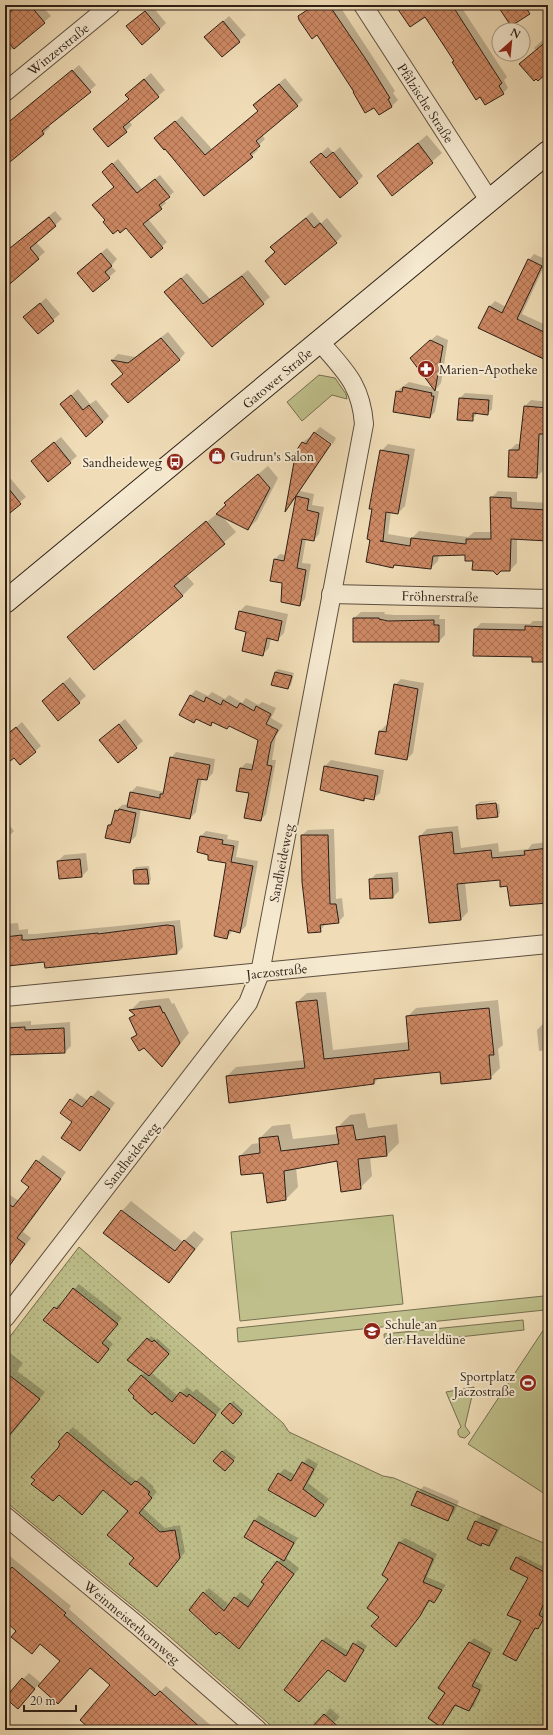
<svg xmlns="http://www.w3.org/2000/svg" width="553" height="1735" font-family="Cardo,serif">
<defs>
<pattern id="garden-dots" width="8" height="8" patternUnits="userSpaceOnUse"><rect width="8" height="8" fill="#bebf8a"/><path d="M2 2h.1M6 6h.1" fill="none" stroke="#a4a476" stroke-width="1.8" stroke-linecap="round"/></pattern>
<pattern id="building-cross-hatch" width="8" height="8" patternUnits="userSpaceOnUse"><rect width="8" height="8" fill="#cd8964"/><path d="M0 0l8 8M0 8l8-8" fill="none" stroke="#a76f51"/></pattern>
</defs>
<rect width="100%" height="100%" fill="#f0ddb7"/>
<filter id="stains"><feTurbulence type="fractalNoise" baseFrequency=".005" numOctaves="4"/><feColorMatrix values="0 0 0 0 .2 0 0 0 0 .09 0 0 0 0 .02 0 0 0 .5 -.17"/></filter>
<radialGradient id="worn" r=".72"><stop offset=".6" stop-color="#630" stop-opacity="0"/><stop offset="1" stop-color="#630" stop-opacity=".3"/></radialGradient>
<!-- grass -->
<g fill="#bebf8a" stroke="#766f50">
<polygon points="319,375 335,378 346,394 347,399 332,395 302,421 287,402"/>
<polygon points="393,1215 403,1304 240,1321 231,1232"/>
<polygon points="544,1296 545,1310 238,1342 237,1328"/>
<polygon points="523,1320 524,1330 385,1345 384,1334"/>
<polygon points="548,1323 548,1496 468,1444"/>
<polygon points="474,1387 465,1426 470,1433 465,1438 460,1437 458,1434 458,1430 461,1427 446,1392"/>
</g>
<!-- garden -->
<polygon fill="url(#garden-dots)" stroke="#766f50" points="79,1247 283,1423 289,1432 383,1476 394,1478 548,1545 548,1730 276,1730 170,1637 5,1501 5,1343"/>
<!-- shadow -->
<g fill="#0003">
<polygon points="18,5 41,5 51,16 5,55 5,16"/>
<polygon points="313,5 339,5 395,91 393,93 398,100 392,106 379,113 375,106 355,91 318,34 299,16"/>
<polygon points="396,5 460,5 507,77 504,80 508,88 503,93 455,61 425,15"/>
<polygon points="499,5 534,5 535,7 511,25"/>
<polygon points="152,6 166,23 160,29 134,20"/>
<polygon points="229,16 246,35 222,56 212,31"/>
<polygon points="548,35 548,71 521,64 536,50 534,48"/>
<polygon points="79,65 96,85 71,108 70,106 48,125 50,127 44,133 5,164 5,133 18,116"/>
<polygon points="151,73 165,90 129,121 132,125 126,131 94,129 130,99 126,95"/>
<polygon points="285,78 303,100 262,135 265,139 256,148 258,150 252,156 204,195 162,132 182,116 212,149 259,110 254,105"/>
<polygon points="427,135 442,153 393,195 378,176"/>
<polygon points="328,147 333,153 340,147 363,176 357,182 318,156"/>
<polygon points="118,159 142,189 160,175 174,192 164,200 166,203 148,219 167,242 151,257 126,226 106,220 115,187 108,168"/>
<polygon points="55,211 62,219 36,242 45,252 5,287 5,252"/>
<polygon points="312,212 321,223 327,218 342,236 336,242 276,252 278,241"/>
<polygon points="107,248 117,259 111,266 116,271 93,291 84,267"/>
<polygon points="534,254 547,260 522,314 548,326 548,360 489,307 495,301 506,307 529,260"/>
<polygon points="248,270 270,297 212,346 172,286 187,273 210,299"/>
<polygon points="46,298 60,314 38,333 31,311"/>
<polygon points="168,332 185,353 179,360 124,374 112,360 118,354 135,357"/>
<polygon points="437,335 448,340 441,383 435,391 439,391 435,412 430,417 397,391 409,382 434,388 417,352"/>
<polygon points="78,389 90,404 96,400 109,416 103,422 61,404"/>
<polygon points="465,393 493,395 492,409 487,414 477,413 472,420 460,398"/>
<polygon points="531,400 548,402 548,433 545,433 543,471 536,477 510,450 516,444 521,444 525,406"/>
<polygon points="320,427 336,438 333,444 315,432"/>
<polygon points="314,434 331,445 300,491 314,494 312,505 324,507 319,534 314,540 306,538 302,563 311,564 305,599 299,605 283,582 275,559 280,554 286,555 297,496 287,509 297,451 303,442"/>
<polygon points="61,437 77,456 70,462 39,455"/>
<polygon points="388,444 415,449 405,506 398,513 391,512 388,534 412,538 419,531 468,537 474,532 492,532 491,498 498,491 517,492 517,501 548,503 548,540 517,538 517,563 510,570 474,560 466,554 439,555 438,561 431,568 396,564 393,567 367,561 381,451"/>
<polygon points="268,466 278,478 257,520 248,529 222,516 236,532 186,575 194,584 182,596 68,637 80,626 219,512 234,494"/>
<polygon points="5,472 26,497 5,515"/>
<polygon points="246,605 288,614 284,633 277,640 271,638 269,648 263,654 247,631 240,611"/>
<polygon points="361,612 385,612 384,614 394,615 440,615 439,619 445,619 445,635 439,641 354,641 354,618"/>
<polygon points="533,621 548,621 548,661 475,629 481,623 530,624"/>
<polygon points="278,669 294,673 291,685 288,688 275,672"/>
<polygon points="70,677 86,696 59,720 49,695"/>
<polygon points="401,679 424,683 413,753 407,759 376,753 380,731 386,725 388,725 395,685"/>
<polygon points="196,690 208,696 212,692 225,699 229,695 242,703 246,698 258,705 262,702 276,708 271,718 283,725 276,736 272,760 276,760 266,814 261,820 250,792 237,790 241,768 246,763 254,764 259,739 230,725 227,728 214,722 210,725 197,719 194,722 181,715 191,695"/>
<polygon points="125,719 143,741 118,762 107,734"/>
<polygon points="22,722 41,746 21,764 14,756 5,764 5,737"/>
<polygon points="176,752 215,759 213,773 207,779 202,778 196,812 190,818 141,808 136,836 130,842 109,825 114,820 116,811 122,805 129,804 131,792 137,786 164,792 171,758"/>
<polygon points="331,760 384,770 380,793 373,799 366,798 364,800 321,789 325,766"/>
<polygon points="499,800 478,804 478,806 499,804 500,813 497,816 477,805 479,802"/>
<polygon points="5,820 14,831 5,840"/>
<polygon points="458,826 461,848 498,843 499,852 528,849 532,844 548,842 548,909 543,910 542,902 508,885 500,879 465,883 468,912 461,919 420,836 427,829"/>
<polygon points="334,829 336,899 342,898 344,916 338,922 326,923 320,931 302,835 308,830"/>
<polygon points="206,831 228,835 227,839 239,841 236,857 258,861 246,926 240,932 233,930 227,938 227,863 210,854 201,836"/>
<polygon points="86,853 88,870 82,876 60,878 58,861 64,855"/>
<polygon points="149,866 151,880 148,883 134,870 136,867"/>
<polygon points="398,872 399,891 393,897 371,898 370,880 376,874"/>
<polygon points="180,920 183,947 177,953 45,960 5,960 5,924 18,923 19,930 28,929 28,934 35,934"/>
<polygon points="548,975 548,1008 545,978"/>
<polygon points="326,992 333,1050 409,1042 407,1017 416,1008 498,1000 503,1045 498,1049 500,1068 490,1078 441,1071 379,1078 374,1083 229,1102 227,1076 236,1067 305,1060 297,1002 307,993"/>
<polygon points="169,998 172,1004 174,1003 189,1033 162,1066 145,1047 133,1038 137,1033 130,1018 135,1014 131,1010 140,1001"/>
<polygon points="548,1019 548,1050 539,1051 537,1030"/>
<polygon points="31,1021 31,1025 70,1022 71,1046 65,1052 5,1054 5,1023"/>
<polygon points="98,1090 115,1103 80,1150 73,1122 62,1113 77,1093 88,1101"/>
<polygon points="365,1113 368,1128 397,1124 399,1143 387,1155 370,1157 372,1176 360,1188 338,1160 296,1167 298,1187 286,1199 264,1172 240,1156 252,1144 260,1143 260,1138 272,1126 290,1124 293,1139 338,1134 338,1127 350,1115"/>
<polygon points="43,1155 66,1172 23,1232 31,1238 12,1262 5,1257 5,1192 19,1201 30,1187 22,1181"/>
<polygon points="131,1201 183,1242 194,1231 204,1239 169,1282 122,1211"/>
<polygon points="79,1284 122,1318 106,1338 113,1344 103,1357 55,1308 60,1303 62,1304"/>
<polygon points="151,1336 156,1340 157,1338 171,1351 152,1373 178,1396 187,1387 193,1392 196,1389 221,1409 194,1443 129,1390 145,1372 129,1360"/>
<polygon points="9,1352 23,1363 17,1371 45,1392 5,1443 5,1356"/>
<polygon points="233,1401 244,1411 236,1420 230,1404"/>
<polygon points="73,1427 136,1481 141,1476 143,1477 154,1487 153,1488 157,1492 143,1508 165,1528 180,1525 185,1552 162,1580 136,1558 129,1511 59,1448 61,1444 59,1442"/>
<polygon points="225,1449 236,1457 228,1467 222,1452"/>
<polygon points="308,1458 318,1464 308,1483 329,1499 320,1510 279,1474 284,1469 296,1475 303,1463"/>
<polygon points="424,1486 459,1501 454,1513 448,1519 418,1492"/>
<polygon points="259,1515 298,1538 286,1558 299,1568 239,1648 204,1593 209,1588 229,1605 240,1592 253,1601 266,1584 281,1558 245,1537 255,1520"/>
<polygon points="482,1515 502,1524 495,1539 489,1545 483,1542 481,1544 468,1538 476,1521"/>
<polygon points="405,1538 437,1554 427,1577 446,1585 434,1602 431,1600 400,1641 380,1617 389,1578 383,1575 400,1542"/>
<polygon points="5,1552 71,1606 69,1609 161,1691 166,1686 216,1730 93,1730 112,1685 90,1667 58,1702 38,1685 18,1708 6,1698 23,1679 29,1673 42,1684 61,1661 40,1644 18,1631 5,1620"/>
<polygon points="520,1555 548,1569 548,1595 541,1612 546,1615 540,1625 538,1628 536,1627 516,1660 529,1578 517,1558"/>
<polygon points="326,1637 349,1652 358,1640 367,1646 345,1680 322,1641"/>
<polygon points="474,1638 493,1649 475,1681 483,1685 474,1706 469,1710 456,1704 440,1727 429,1719 446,1693 470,1642"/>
<polygon points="330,1708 340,1717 326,1730 312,1730"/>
</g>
<!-- building -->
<g fill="url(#building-cross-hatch)" stroke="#2d1f16">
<polygon points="18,5 30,5 45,23 14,49 5,38 5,16"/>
<polygon points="315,5 329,5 367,61 390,98 388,99 392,107 379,115 374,108 365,113 353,92 354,92 317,35 312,39 299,20 298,16"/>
<polygon points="395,5 452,5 502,83 499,86 504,94 485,105 480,97 476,100 452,62 454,61 425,17 410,27"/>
<polygon points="497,5 524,5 530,14 511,26"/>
<polygon points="145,11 160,29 142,45 126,26"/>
<polygon points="223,21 240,42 222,57 204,37"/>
<polygon points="548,40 548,72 538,81 536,79 534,81 519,64"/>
<polygon points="72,70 91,92 42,131 44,134 5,166 5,125"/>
<polygon points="144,79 159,97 123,127 127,132 108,147 93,129 129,99 125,95"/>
<polygon points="279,84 298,106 256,141 260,146 250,154 253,157 204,196 165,149 164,150 154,138 175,121 205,155 258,111 253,105"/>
<polygon points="418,143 433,163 392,196 377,176"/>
<polygon points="333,152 358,183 340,198 310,162 321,153 326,158"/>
<polygon points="112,163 137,193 155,179 170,197 159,205 162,209 143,224 163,248 151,258 126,228 120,233 118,230 113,234 103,222 105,220 92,205 114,187 102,172"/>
<polygon points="49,217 56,226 30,248 39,259 5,288 5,252"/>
<polygon points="306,218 314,228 320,223 337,243 285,285 265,261 275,252 270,247"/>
<polygon points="101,253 112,266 105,272 110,278 93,292 77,273"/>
<polygon points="528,259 542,266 517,319 548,334 548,361 478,328 489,306 502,313"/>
<polygon points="242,276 264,304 212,347 164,292 181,278 203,304"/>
<polygon points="40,303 54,321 38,334 23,317"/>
<polygon points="161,338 180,360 128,403 111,384 123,374 111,360 128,363"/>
<polygon points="430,340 443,346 435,391 410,358"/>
<polygon points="403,387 432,393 431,396 434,396 430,418 393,412 396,391 402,392"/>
<polygon points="71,395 83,410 89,405 103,422 86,437 60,404"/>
<polygon points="459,398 489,400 488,415 473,413 473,421 457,420"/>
<polygon points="524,406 548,408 548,434 539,434 537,478 508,477 509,450 519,450"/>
<polygon points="314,432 331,444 285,512 296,451 302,442 306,444"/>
<polygon points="54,442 71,463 48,482 31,461"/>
<polygon points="380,450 409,455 398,514 386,512 383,541 380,541 410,546 411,538 466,544 466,539 491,539 490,497 511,498 511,508 548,510 548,541 511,539 510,571 501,571 497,575 493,571 472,570 473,561 465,561 465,555 433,556 431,569 394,565 393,568 366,562 370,540 367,539 372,509 369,509"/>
<polygon points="258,474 270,488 248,530 216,514 226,505 224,503"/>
<polygon points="5,484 21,504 5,517"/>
<polygon points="296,496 309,499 307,510 319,513 314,541 302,539 297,568 306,570 300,606 281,602 282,583 270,581 274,559 284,561"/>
<polygon points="206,521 225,544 174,586 183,596 94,670 67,637"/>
<polygon points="239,611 282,621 278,641 267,638 263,656 242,651 246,632 235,629"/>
<polygon points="353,618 379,618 379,619 388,621 434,620 434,625 439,625 439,642 353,642"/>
<polygon points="525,626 548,627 548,662 532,662 532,657 473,656 474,629 525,630"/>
<polygon points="275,672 292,676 288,689 271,685"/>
<polygon points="63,683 80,703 58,721 42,701"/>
<polygon points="394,684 418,689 407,760 375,754 379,731 386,732"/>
<polygon points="190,695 204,702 206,697 221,705 223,700 237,708 240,703 254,711 256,706 271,714 266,724 278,730 271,743 267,765 272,766 261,821 244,818 249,793 236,791 240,768 252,770 258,740 229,726 227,729 212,722 211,726 196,719 194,723 179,715"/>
<polygon points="119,724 137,748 118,763 99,740"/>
<polygon points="16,727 36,752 20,765 14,758 5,765 5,736"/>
<polygon points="170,757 210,765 207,780 198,779 190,819 127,807 130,792 160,798 160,794 163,794"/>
<polygon points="324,766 378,776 374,800 364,798 364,801 320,790"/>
<polygon points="496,803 498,817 477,819 476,805"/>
<polygon points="119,809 136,813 130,843 105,838 108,825 111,825 115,810 118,811"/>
<polygon points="452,832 454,854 491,850 492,858 525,855 524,851 548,848 548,903 510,906 507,886 500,887 500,880 457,884 461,920 429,923 419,836"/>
<polygon points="301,835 328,835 330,904 336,904 339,923 320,925 321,932 308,933 302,882"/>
<polygon points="200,836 223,840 222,844 234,846 231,862 253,866 240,933 229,930 227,939 214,936 226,863 208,860 208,855 197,852"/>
<polygon points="80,859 82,877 59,879 57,861"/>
<polygon points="147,869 149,884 134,884 133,870"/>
<polygon points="392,878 393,898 370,899 369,879"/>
<polygon points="167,925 174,926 177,954 45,968 44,962 8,966 8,960 5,961 5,937 22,935 22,940 28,940 98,933 98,934"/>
<polygon points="317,1000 324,1059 409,1050 406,1016 489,1008 494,1055 489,1055 491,1079 441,1084 440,1072 374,1079 374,1084 229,1103 226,1076 305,1068 296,1002"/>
<polygon points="160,1006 163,1013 164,1012 180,1043 162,1067 144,1048 139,1051 131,1038 137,1035 129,1018 135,1015 129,1010"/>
<polygon points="25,1027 25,1030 64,1028 65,1053 5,1055 5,1028"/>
<polygon points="91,1096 110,1109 80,1151 61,1138 72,1122 60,1113 70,1099 82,1107"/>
<polygon points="353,1125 356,1140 385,1136 387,1156 358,1159 361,1189 341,1192 337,1161 284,1171 286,1200 267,1203 263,1173 241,1175 239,1156 260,1153 259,1138 278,1136 281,1151 339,1144 336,1127"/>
<polygon points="36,1160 61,1179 17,1238 25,1244 5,1272 5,1202 13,1207 29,1187 21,1181"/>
<polygon points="121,1210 175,1251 184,1240 195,1249 169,1283 103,1233"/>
<polygon points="73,1288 118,1324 102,1343 109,1349 98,1363 43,1320 54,1307 57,1309"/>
<polygon points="147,1338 152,1342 154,1340 169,1354 149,1376 127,1360"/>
<polygon points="5,1372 40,1399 5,1440"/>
<polygon points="141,1375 172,1402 180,1392 187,1397 189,1394 216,1415 194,1444 155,1412 152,1415 133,1398 134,1396 128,1390"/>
<polygon points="230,1403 242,1414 233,1424 221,1413"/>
<polygon points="67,1432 131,1485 135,1481 138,1482 150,1492 148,1494 152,1498 139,1513 160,1532 175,1530 180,1558 157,1587 129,1564 134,1558 107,1535 128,1511 103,1490 82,1515 59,1495 53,1501 31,1484 35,1480 31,1477 58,1448 60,1444 58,1442"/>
<polygon points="222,1451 234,1461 225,1471 213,1461"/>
<polygon points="302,1462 314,1469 303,1489 324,1505 315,1517 268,1490 278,1473 291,1481"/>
<polygon points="417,1491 454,1507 448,1521 411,1505"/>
<polygon points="254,1520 294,1543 284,1561 244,1537"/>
<polygon points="475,1521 497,1530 489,1546 482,1543 481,1546 467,1539"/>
<polygon points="399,1542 433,1559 423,1582 442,1590 434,1603 429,1600 420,1616 396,1647 371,1626 379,1617 367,1608 388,1579 382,1575"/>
<polygon points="516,1557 548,1574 548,1593 539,1615 544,1618 538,1629 535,1628 516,1661 503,1654 521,1621 507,1615 528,1578 510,1569"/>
<polygon points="277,1561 294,1574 239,1649 219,1632 216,1635 189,1610 203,1592 224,1611 234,1597 248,1607 264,1584 261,1582"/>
<polygon points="12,1567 66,1613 64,1615 155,1696 160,1691 203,1730 91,1730 80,1720 110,1685 90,1668 58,1704 38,1686 60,1661 40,1644 32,1654 11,1637 16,1631 5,1621 5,1575"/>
<polygon points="322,1640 346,1656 353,1643 364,1650 345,1682 328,1670 299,1702 284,1690"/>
<polygon points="469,1642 490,1653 472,1686 480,1690 469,1711 455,1705 441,1727 428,1718 445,1693 438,1688"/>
<polygon points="22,1678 35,1689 18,1709 5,1698"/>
<polygon points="324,1714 342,1730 309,1730"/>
</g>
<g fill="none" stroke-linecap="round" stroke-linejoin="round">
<defs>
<g id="street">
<polyline points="363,5 489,200"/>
<polyline points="5,92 111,5"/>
<polyline points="331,594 548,599"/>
<polyline points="5,997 548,944"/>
<path d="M5,1318L248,1003L260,973L364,424C361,384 344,370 320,342"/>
<polyline points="5,1516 137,1625 258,1730"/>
</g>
<polyline id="secondary" points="5,602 548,152"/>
</defs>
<!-- street casing -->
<use href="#street" stroke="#5e4e3e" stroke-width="20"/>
<!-- secondary casing -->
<use href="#secondary" stroke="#2d1f16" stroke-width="24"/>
<!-- street -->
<use href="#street" stroke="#f5e9d0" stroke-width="18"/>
<!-- secondary -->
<use href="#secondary" stroke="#f5e9d0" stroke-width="22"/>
</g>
<!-- icons -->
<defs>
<symbol id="pharmacy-disc" viewBox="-11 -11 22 22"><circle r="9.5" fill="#8f2418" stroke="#f5e9d0"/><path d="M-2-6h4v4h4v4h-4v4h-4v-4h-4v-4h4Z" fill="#fff"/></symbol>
<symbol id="shop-disc" viewBox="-11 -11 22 22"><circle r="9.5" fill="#8f2418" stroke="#f5e9d0"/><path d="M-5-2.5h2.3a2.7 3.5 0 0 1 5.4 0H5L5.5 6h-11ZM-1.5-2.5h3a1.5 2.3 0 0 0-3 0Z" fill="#fff"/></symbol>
<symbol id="bus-disc" viewBox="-11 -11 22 22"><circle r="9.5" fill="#8f2418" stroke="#f5e9d0"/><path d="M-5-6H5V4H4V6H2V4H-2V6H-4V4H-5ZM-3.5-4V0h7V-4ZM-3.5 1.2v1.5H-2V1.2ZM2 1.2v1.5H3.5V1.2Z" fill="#fff"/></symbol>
<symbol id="school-disc" viewBox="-11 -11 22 22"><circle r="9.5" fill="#8f2418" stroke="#f5e9d0"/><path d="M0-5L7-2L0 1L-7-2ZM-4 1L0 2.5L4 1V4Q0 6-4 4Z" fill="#fff"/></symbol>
<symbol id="stadium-disc" viewBox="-11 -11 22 22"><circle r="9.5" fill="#8f2418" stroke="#f5e9d0"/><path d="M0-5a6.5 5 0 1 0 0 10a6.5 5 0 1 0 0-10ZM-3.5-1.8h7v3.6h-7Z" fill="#fff"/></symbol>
</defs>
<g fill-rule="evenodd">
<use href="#pharmacy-disc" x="416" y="359" width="20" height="20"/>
<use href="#shop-disc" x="207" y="446" width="20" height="20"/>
<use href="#bus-disc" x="165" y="452" width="20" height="20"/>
<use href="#school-disc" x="362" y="1321" width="20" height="20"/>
<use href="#stadium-disc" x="518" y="1373" width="20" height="20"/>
</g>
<g text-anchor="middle" stroke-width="4" stroke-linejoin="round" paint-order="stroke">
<!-- street labels -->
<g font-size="13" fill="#2d1f16" stroke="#f5e9d0">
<text transform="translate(58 49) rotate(-39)" y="5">Winzerstraße</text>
<text transform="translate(426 103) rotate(57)" y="5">Pfälzische Straße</text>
<text transform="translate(277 378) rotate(-40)" y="5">Gatower Straße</text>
<text transform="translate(440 596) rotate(1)" y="5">Fröhnerstraße</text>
<text transform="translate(281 863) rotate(-79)" y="5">Sandheideweg</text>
<text transform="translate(277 971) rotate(-6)" y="5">Jaczostraße</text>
<text transform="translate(131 1155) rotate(-52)" y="5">Sandheideweg</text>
<text transform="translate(132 1622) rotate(40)" y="5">Weinmeisterhornweg</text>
</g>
<!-- poi labels -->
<g font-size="13" fill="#2d1f16" stroke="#f5e9d0" text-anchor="start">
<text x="439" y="374">Marien-Apotheke</text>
<text x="230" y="461">Gudrun's Salon</text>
<text x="162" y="467" text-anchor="end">Sandheideweg</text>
<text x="385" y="1329">Schule an<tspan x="385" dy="15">der Haveldüne</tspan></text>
<text x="515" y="1381" text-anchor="end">Sportplatz<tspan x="515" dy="15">Jaczostraße</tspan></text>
</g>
</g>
<!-- margin -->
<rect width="553" height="1735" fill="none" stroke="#f0ddb7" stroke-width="20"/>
<rect x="6" y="6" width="541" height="1723" fill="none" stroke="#2d1f16" stroke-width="2"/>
<rect x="10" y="10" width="533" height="1715" fill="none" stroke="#2d1f16"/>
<!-- north arrow -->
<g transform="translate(511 42) rotate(27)"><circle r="19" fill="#f5e9d0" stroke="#a59886"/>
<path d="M0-3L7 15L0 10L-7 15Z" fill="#8f2418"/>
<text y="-6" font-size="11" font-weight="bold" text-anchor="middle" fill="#2d1f16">N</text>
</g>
<!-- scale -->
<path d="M24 1705v6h52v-6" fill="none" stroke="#2d1f16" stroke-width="2"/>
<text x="30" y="1705" font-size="12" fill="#2d1f16" stroke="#f5e9d0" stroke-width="3" paint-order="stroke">20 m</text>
<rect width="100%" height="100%" filter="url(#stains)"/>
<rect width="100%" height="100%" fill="url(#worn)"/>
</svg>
